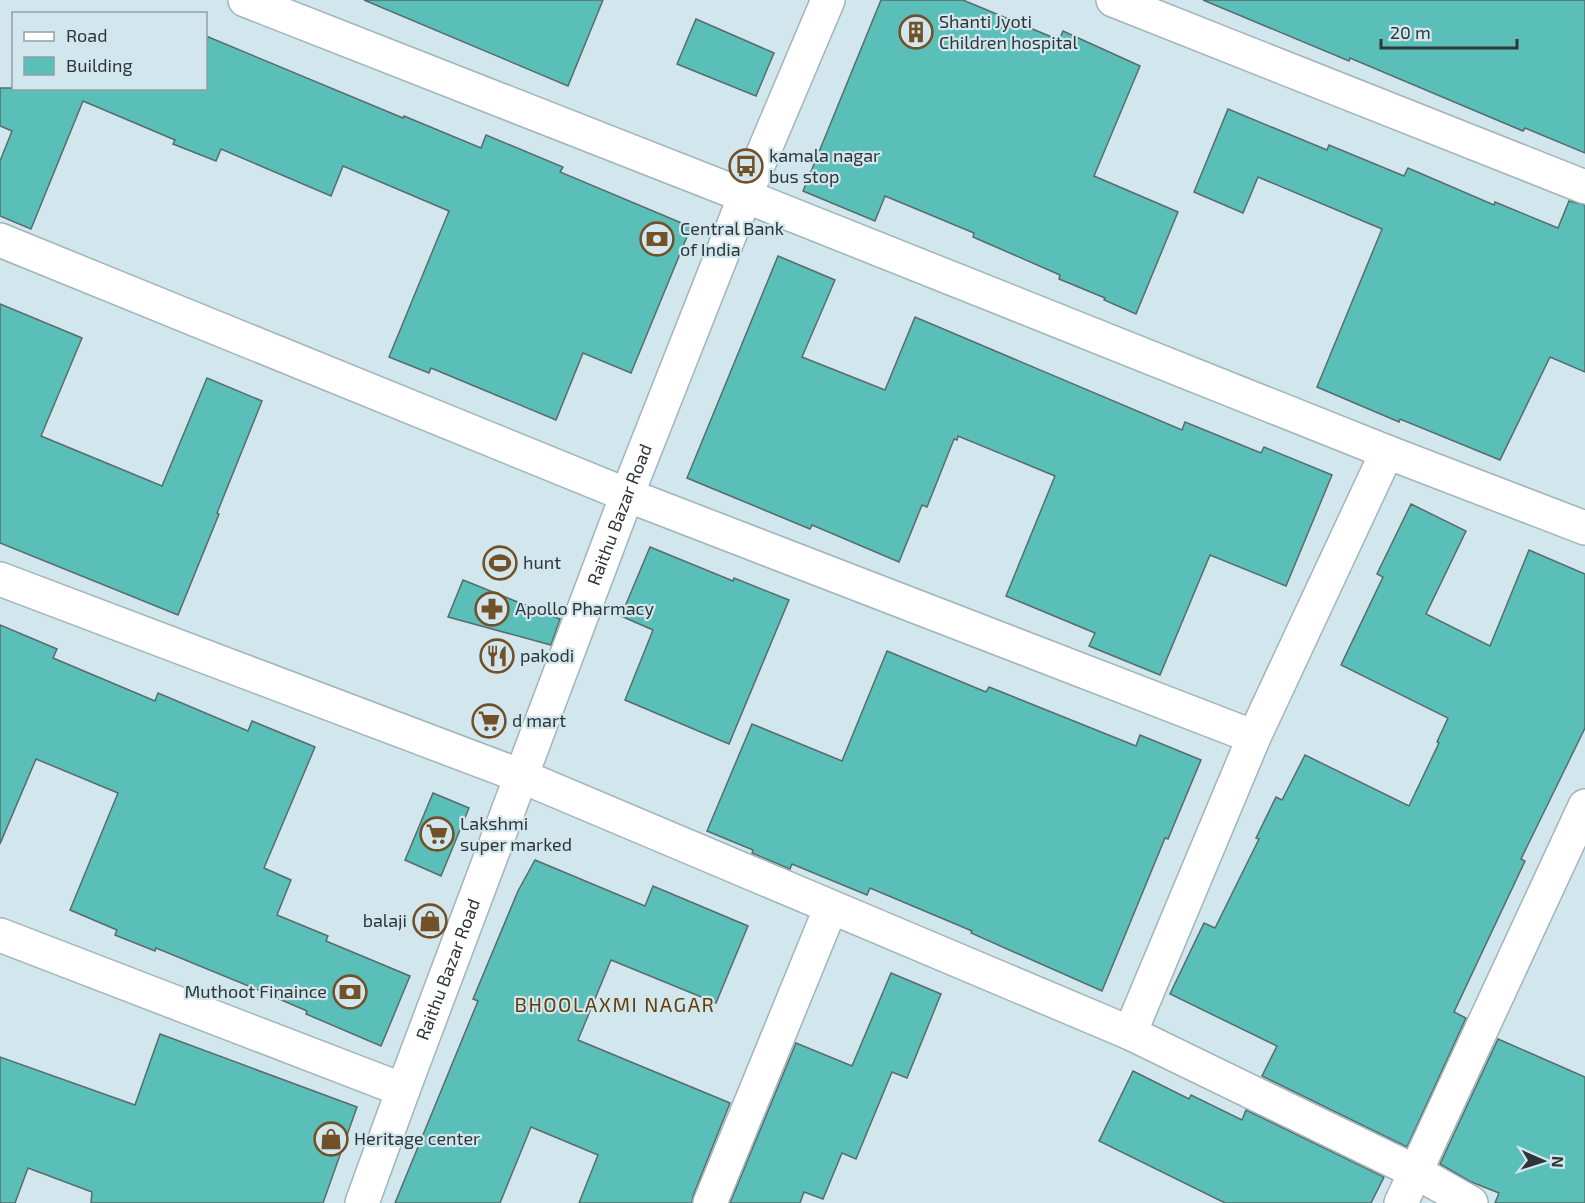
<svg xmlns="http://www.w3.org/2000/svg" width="1585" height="1203" font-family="'Exo 2',sans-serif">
<rect width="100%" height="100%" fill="#d2e6ed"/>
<!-- building -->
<g fill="#5abeb9" stroke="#596c6b" stroke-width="1.5">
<polygon points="364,0 603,0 568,86"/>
<polygon points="881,0 963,0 1059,40 1063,31 1140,66 1094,176 1178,212 1136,314 1104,300 1105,298 1059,279 1060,275 973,237 974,233 885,196 875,221 803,191"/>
<polygon points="1203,0 1585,0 1585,153 1525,128 1523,131 1350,58 1349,61"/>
<polygon points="696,19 774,53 756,96 677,64"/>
<polygon points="206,36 403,118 404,116 481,148 486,135 563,167 560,172 691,227 631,373 583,353 556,420 431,368 429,373 389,357 449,211 343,166 331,196 221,149 216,161 173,144 175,140 83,101 31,229 0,216 0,161 12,131 0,126 0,88 206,88"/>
<polygon points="1228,109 1327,150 1329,145 1404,176 1408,168 1494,205 1495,202 1558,228 1569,201 1585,205 1585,372 1550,357 1500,460 1400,419 1399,422 1317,387 1382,229 1258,177 1243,213 1194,192"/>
<polygon points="778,256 835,280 802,357 885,390 915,317 1182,430 1185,422 1261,453 1264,447 1332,475 1286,586 1210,555 1160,675 1089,646 1095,633 1006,596 1055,476 958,436 957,440 954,439 927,507 922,505 899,562 812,525 810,529 687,478"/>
<polygon points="0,304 82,338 41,436 162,486 207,378 262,401 217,513 219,514 178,615 0,543"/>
<polygon points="1411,504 1466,531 1426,614 1490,646 1529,550 1585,574 1585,728 1521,859 1525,861 1454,1012 1466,1018 1407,1147 1262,1076 1277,1046 1170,994 1204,923 1215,928 1259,839 1256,838 1276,797 1282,800 1305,755 1409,806 1439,743 1437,742 1448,718 1341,665 1383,577 1377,574"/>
<polygon points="650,547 733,581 734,578 789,600 729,744 625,700 653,630 621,616"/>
<polygon points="463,580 560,619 551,645 448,617"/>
<polygon points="0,625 57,649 53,658 155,701 158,693 248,731 252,721 315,747 264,868 291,880 277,915 328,936 326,941 410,976 381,1046 306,1014 307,1011 256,989 156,948 155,951 115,935 117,930 70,910 118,793 36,759 0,844"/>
<polygon points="887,651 986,692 989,687 1136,746 1140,735 1201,760 1168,839 1165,838 1102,991 971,933 972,931 870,888 867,895 792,864 790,869 752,853 753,850 707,831 752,724 842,761"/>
<polygon points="433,793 469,808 441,876 405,860"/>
<polygon points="535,860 645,906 653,886 748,926 716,1003 611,960 578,1040 730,1103 693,1196 692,1203 579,1203 598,1155 531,1127 500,1203 395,1203 478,1001 473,999 518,891"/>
<polygon points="891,973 941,994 907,1078 892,1072 856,1159 842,1153 823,1199 804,1192 800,1203 730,1203 796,1043 852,1066"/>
<polygon points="160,1034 357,1107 323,1203 91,1203 92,1192 28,1168 15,1203 0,1203 0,1057 135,1105"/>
<polygon points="1498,1039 1585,1077 1585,1203 1495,1203 1499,1193 1469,1181 1440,1164"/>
<polygon points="1133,1071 1189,1099 1191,1095 1242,1120 1246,1110 1384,1177 1371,1203 1225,1203 1099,1141"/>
</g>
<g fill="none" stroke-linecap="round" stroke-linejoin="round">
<defs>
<g id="minor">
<polyline points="245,0 745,196 1387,452 1585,528"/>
<polyline points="1113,0 1585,187"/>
<polyline points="0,240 627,495 1254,737"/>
<polyline points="0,579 521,776 1130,1033 1414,1171 1471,1203"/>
<polyline points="0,935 403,1090"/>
<polyline points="1130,1033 1254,737 1387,452"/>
<path id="s1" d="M362,1203L403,1090L627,495L745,196L828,0"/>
<polyline points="710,1203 831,907"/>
<polyline points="1401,1203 1585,806"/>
</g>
</defs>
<!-- minor casing -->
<use href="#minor" stroke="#a1b4bb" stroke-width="36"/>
<!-- minor -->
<use href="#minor" stroke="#fff" stroke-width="33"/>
</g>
<!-- icons -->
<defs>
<symbol id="building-ring" viewBox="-11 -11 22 22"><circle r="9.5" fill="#d2e6ed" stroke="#725028" stroke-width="1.5"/><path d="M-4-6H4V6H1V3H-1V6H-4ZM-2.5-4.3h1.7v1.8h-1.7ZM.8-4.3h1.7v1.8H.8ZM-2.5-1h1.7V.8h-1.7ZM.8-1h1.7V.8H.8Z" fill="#725028"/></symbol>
<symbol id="bus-ring" viewBox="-11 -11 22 22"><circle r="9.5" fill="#d2e6ed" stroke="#725028" stroke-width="1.5"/><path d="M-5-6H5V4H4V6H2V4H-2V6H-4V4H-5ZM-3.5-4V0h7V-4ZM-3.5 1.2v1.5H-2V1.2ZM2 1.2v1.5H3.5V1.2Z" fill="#725028"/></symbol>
<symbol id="bank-ring" viewBox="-11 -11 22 22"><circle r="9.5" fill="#d2e6ed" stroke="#725028" stroke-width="1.5"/><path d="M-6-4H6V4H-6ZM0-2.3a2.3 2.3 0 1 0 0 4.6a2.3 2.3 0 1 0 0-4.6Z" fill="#725028"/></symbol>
<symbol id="stadium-ring" viewBox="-11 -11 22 22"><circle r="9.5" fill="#d2e6ed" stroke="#725028" stroke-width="1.5"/><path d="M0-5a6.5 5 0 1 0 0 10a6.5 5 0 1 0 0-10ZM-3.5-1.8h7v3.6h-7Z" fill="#725028"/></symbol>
<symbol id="pharmacy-ring" viewBox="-11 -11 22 22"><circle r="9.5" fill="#d2e6ed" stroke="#725028" stroke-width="1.5"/><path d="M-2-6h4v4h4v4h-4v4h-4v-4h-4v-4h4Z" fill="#725028"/></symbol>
<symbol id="restaurant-ring" viewBox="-11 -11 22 22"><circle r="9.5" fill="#d2e6ed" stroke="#725028" stroke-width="1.5"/><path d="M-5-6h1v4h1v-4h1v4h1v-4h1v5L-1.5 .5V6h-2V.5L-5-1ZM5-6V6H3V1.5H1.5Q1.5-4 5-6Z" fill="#725028"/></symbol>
<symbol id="supermarket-ring" viewBox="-11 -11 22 22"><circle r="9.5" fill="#d2e6ed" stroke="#725028" stroke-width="1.5"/><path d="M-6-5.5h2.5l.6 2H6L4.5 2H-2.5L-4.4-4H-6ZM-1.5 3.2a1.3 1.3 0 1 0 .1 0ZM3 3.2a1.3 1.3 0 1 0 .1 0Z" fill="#725028"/></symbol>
<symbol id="shop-ring" viewBox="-11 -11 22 22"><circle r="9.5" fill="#d2e6ed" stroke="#725028" stroke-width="1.5"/><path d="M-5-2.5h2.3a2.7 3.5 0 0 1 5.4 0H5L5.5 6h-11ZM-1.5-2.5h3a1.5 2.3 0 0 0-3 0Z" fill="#725028"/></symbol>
</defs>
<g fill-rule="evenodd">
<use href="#building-ring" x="897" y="13" width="38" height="38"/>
<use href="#bus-ring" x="727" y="147" width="38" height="38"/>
<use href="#bank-ring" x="638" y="220" width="38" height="38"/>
<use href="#stadium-ring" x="481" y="544" width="38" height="38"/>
<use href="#pharmacy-ring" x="473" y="590" width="38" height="38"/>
<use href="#restaurant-ring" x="478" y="637" width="38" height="38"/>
<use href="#supermarket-ring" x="470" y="702" width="38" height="38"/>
<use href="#supermarket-ring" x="418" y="815" width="38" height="38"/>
<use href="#shop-ring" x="411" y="902" width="38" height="38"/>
<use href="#bank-ring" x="331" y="973" width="38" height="38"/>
<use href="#shop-ring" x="312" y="1120" width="38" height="38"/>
</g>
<g text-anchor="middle" stroke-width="4.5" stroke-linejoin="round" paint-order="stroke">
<!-- poi labels -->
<g font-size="18" fill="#2e3639" stroke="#d2e6ed" text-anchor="start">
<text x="939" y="28">Shanti Jyoti<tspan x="939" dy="21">Children hospital</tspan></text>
<text x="769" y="162">kamala nagar<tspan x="769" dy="21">bus stop</tspan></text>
<text x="680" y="235">Central Bank<tspan x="680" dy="21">of India</tspan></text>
<text x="523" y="569">hunt</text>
<text x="515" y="615">Apollo Pharmacy</text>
<text x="520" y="662">pakodi</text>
<text x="512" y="727">d mart</text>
<text x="460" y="830">Lakshmi<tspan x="460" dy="21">super marked</tspan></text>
<text x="407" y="927" text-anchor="end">balaji</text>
<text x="327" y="998" text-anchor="end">Muthoot Finaince</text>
<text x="354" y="1145">Heritage center</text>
</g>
<!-- street labels -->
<g font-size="18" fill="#2e3639" stroke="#d2e6ed">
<text dy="6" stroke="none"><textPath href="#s1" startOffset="735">Raithu Bazar Road</textPath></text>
<text dy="6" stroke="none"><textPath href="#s1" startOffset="249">Raithu Bazar Road</textPath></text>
</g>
<!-- neighbourhood labels -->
<g font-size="20" letter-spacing="1.5" fill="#623e0a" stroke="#d2e6ed">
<text x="615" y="1012">BHOOLAXMI NAGAR</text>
</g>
</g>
<!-- legend -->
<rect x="12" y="12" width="195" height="78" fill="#d2e6ed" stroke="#90a0a5" stroke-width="1.5"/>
<rect x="24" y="32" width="30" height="9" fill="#ffffff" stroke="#90a0a5" stroke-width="1.5"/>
<text x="66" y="42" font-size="18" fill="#2e3639">Road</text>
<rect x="24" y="57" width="30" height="18" fill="#5abeb9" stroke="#90a0a5" stroke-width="1.5"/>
<text x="66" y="72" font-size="18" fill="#2e3639">Building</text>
<!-- north arrow -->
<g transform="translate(1543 1161) rotate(93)" stroke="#d2e6ed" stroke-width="4.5" paint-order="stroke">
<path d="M0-4.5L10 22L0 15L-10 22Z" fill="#2e3639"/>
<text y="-9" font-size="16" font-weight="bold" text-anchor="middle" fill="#2e3639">N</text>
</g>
<!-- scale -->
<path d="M1381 39v9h136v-9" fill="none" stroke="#2e3639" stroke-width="3"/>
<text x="1390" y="39" font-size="18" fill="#2e3639" stroke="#d2e6ed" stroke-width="4.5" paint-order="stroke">20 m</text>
</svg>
